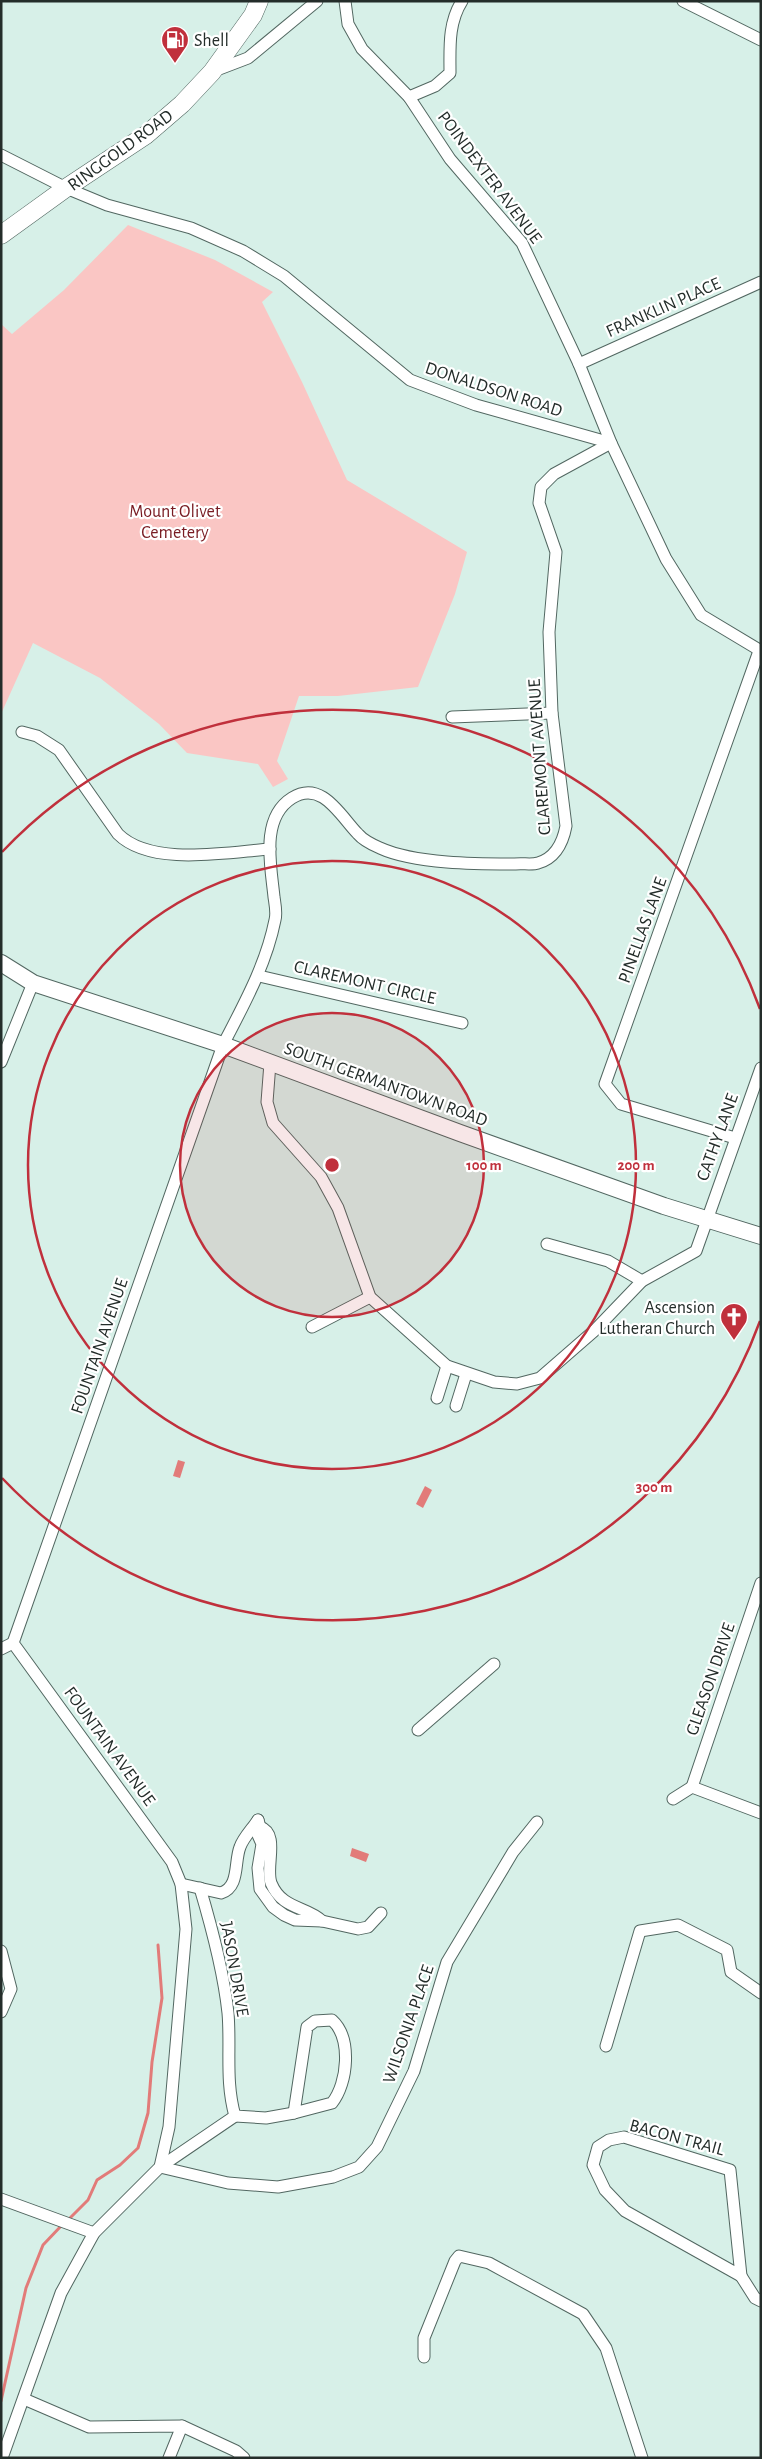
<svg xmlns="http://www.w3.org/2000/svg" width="762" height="2459" font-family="'Alegreya Sans',sans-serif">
<rect width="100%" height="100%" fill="#d7f0e8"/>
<!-- green -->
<polygon fill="#fac6c4" points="128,225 215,260 273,292 262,302 302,382 347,480 467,552 455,594 418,687 338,696 299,696 277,761 288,779 273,787 258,764 187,753 159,724 100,678 33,643 1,714 1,324 12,334 64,290"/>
<!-- water -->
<g fill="#e27b79">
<polygon points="178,1460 185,1462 180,1478 173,1476"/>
<polygon points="425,1486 432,1490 423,1508 416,1504"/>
<polygon points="352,1848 369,1854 366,1862 350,1856"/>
</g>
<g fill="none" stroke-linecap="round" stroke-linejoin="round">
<!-- stream -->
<g stroke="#e27b79" stroke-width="3">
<polyline points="67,2221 88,2200 97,2180 120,2165 138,2148 148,2113 152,2062 162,1998 158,1945"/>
<polyline points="1,2401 26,2288 43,2245 62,2225"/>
</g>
<defs>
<g id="minor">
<polyline points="683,1 761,40"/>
<polyline points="214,71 248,58 317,1"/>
<path d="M409,97L435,86L450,73C450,48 448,23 462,1"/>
<polyline points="1,155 66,188 107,205 191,228 243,251 284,276 410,380 476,405 611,443 666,559 701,615 761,651"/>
<polyline points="579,364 761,282"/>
<polyline points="452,717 552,713"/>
<path d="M22,732L37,736L59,750L118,834C151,867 228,852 270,849"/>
<polyline points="259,976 462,1023"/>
<polyline points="1,1062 33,983"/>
<polyline points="270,1063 267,1102 273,1123 321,1177 338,1208 370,1297 447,1366 494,1382 517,1384 540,1378 594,1331 642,1281 696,1251 761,1068"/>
<polyline points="735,1138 621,1104 605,1084 759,651"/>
<polyline points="547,1244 608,1261 642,1281"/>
<polyline points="312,1327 370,1297"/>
<polyline points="437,1398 447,1366"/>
<polyline points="456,1406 466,1374"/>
<polyline points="1,1649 13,1643"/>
<polyline points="418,1730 494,1664"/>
<polyline points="692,1787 761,1583"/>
<polyline points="673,1799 692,1787 761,1813"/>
<polyline points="258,1820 260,1827 258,1835 262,1844 258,1868 260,1889 273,1907 284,1915 295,1920 322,1921 358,1929 368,1927 381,1913"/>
<path d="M260,1827C280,1834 265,1866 271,1883C282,1910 307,1906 322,1921"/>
<path d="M181,1884L221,1893C240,1887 234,1862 240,1847C243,1838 252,1829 258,1820"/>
<path d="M200,1888C211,1925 224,1975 228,2013C231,2048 225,2081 235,2116L266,2118L294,2113"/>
<polyline points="1,1951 11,1989 1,2012"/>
<path d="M332,2020C352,2038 348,2083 332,2103L294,2113L307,2027L315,2021Z"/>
<polyline points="606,2046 640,1931 678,1925 727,1950 731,1972 761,1993"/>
<polygon points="624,2137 730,2170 741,2276 625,2211 605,2190 593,2165 598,2147 609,2140"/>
<polyline points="160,2167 228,2183 278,2187 333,2177 359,2167 377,2147 414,2071 447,1962 513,1852 537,1822"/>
<polyline points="160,2167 235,2116"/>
<polyline points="1,2199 94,2233"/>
<polyline points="741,2276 755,2298 761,2301"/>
<polyline points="424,2357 424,2338 455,2261 459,2256 489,2263 583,2314 606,2348 642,2458"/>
<polyline points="24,2399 89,2427 182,2426 236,2451 244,2458"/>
<path d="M2,2458L61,2293L94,2233L160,2167L169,2127L186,1929L181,1884L172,1862L13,1643L223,1045C244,1004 266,965 275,920C277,913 275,904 274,897C271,866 260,818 292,798C322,779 341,817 358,834C363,840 373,845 380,848C415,864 478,864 515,864C522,863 532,865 538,863C556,858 563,842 566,826L552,713L549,632L556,552L539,503L541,487L554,474L611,443L579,364L522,243L450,159L409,97L362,49L348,24L345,1"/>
<polyline points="169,2458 182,2426"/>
</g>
<polyline id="secondary" points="1,963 33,983 223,1045 460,1133 664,1206 761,1236"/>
<polyline id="primary" points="1,235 66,188 146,135 182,104 212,72 253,15 259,1"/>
</defs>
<!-- minor casing -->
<use href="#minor" stroke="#526761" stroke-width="13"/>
<!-- secondary casing -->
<use href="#secondary" stroke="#526761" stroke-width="18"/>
<!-- primary casing -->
<use href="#primary" stroke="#526761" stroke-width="19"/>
<!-- minor -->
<use href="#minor" stroke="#fff" stroke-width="11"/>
<!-- secondary -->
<use href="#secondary" stroke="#fff" stroke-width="16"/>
<!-- primary -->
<use href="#primary" stroke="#fff" stroke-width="18"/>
</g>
<!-- distance rings -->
<circle cx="332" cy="1165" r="152" fill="#c0303c" fill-opacity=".12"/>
<g fill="none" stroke="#c0303c" stroke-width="2.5">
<circle cx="332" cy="1165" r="152"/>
<circle cx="332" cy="1165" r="304"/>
<path d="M760 1321A455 455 0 0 1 2 1478M2 852A455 455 0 0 1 760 1009"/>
</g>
<!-- icons -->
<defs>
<symbol id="fuel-pin" viewBox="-11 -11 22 30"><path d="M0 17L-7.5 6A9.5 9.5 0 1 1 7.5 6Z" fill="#c0303c" stroke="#fff"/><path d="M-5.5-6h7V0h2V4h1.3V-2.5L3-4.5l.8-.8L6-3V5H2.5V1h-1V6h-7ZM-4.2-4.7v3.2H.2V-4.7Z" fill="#fff"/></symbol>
<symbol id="church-pin" viewBox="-11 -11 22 30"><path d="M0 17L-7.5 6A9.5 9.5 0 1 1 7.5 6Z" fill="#c0303c" stroke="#fff"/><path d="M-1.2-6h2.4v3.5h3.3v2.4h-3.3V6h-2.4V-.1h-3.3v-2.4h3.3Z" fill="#fff"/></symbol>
</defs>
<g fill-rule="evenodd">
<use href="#fuel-pin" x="159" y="24" width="32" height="43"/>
<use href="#church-pin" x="718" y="1301" width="32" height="43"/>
</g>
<g text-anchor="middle" stroke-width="4.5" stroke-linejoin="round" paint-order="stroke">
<!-- poi labels -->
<g font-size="18" fill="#242d2a" stroke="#fff" text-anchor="start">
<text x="194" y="46">Shell</text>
<text x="715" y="1313" text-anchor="end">Ascension<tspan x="715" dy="21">Lutheran Church</tspan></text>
</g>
<!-- street labels -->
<g font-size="18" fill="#242d2a" stroke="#fff">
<text transform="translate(120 150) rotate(-36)" y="6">RINGGOLD ROAD</text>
<text transform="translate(490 177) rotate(53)" y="6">POINDEXTER AVENUE</text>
<text transform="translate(663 307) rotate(-24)" y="6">FRANKLIN PLACE</text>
<text transform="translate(494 389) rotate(18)" y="6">DONALDSON ROAD</text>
<text transform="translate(539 757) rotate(-94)" y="6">CLAREMONT AVENUE</text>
<text transform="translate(642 930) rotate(-70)" y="6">PINELLAS LANE</text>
<text transform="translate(365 982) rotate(13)" y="6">CLAREMONT CIRCLE</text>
<text transform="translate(386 1084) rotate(20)" y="6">SOUTH GERMANTOWN ROAD</text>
<text transform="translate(717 1137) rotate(-70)" y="6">CATHY LANE</text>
<text transform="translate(99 1346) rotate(-71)" y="6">FOUNTAIN AVENUE</text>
<text transform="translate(710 1679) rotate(-71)" y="6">GLEASON DRIVE</text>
<text transform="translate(110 1746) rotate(54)" y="6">FOUNTAIN AVENUE</text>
<text transform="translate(235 1969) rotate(80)" y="6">JASON DRIVE</text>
<text transform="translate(408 2024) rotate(-71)" y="6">WILSONIA PLACE</text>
<text transform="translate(677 2137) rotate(15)" y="6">BACON TRAIL</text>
</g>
<!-- park labels -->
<g font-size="18" fill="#781b22" stroke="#fff">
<text x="175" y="517">Mount Olivet<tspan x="175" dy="21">Cemetery</tspan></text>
</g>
</g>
<circle cx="332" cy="1165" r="8" fill="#c0303c" stroke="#fff" stroke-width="2.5"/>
<g font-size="15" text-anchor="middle" font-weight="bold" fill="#c0303c" stroke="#fff" stroke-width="4.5" stroke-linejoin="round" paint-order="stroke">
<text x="484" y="1170">100 m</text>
<text x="636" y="1170">200 m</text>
<text x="654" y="1492">300 m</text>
</g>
<!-- border -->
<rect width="762" height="2459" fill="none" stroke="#242d2a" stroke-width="5"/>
</svg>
